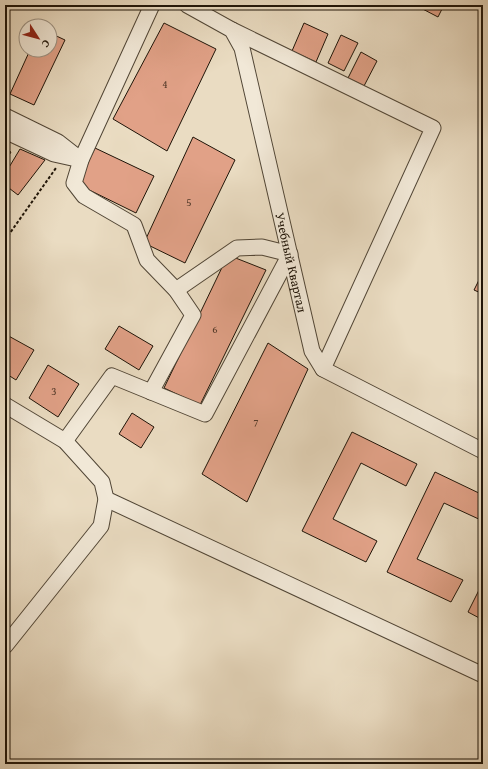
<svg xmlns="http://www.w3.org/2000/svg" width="488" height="769" font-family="'Gentium Book Plus',serif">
<rect width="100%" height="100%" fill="#eadcc2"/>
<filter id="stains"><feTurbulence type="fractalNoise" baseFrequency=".005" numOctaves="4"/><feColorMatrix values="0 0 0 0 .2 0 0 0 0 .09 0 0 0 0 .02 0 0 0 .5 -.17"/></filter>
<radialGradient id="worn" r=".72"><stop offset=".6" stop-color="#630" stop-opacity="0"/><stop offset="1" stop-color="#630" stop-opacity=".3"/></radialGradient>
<!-- building -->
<g fill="#e1a187" stroke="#1e1408">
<polygon points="415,5 444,5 438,17"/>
<polygon points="164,23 216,49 167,151 113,119"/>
<polygon points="304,23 328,34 316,62 292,51"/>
<polygon points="50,33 65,40 34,105 10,94 30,50 50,50"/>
<polygon points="341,35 358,43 344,71 328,63"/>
<polygon points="361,52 377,61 364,86 348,78"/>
<polygon points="193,137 235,160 185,263 144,243"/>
<polygon points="95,148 154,176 136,213 77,184"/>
<polygon points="5,149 11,152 5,162"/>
<polygon points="20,149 45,160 18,195 5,185 5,174"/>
<polygon points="228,255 266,270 200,405 164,388"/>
<polygon points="483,272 483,294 474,290"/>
<polygon points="119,326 153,346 139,370 105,349"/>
<polygon points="5,334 34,350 16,380 5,373"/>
<polygon points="268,343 308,369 247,502 202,474"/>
<polygon points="48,365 79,384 58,417 29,398"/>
<polygon points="132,413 154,427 141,448 119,434"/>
<polygon points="352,432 417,464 406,486 361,463 333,519 377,541 366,562 302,531"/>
<polygon points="435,472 483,495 483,521 444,503 417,559 463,580 451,602 387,572"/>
<polygon points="483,582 483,620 468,612"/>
</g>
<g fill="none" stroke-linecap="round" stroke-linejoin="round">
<defs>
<g id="minor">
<path id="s1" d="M187,5L232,30L242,48L312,351L323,369L483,451"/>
<polyline points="232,30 433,128 323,369"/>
<polyline points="5,116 58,142 81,160 54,154 5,131"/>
<polyline points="151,392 193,315 176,290 147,260 134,225 84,196 74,183 81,160 152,5"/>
<polyline points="5,405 65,441 102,482 106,499 101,526 5,646"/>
<polyline points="65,441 112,376 205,414 290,254 262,247 237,248 176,290"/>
<polyline points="106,499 483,675"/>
</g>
</defs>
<!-- minor casing -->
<use href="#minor" stroke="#514636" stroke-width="17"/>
<!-- path -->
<polyline stroke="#1e1408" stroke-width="2" stroke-dasharray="3 2" stroke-linecap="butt" points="5,240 56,168"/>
<!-- minor -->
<use href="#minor" stroke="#f1e8d7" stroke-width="15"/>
</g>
<g text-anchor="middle" stroke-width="3" stroke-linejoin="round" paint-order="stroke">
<!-- number labels -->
<g font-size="11" fill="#4f3728">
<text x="165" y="88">4</text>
<text x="189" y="206">5</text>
<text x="215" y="333">6</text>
<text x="54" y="395">3</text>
<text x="256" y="426">7</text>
</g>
<!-- street labels -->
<g font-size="13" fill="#1e1408" stroke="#f1e8d7">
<text dy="5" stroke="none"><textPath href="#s1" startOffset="292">Учебный Квартал</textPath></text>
</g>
</g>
<!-- margin -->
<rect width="488" height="769" fill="none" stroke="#eadcc2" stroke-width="20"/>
<rect x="6" y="6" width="476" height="757" fill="none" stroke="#1e1408" stroke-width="2"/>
<rect x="10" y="10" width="468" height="749" fill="none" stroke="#1e1408"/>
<!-- north arrow -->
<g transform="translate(38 38) rotate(126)"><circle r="19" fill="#f1e8d7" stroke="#9d9384"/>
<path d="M0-3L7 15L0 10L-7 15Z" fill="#8f2418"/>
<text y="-6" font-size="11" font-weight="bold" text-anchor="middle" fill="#1e1408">С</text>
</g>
<rect width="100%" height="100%" filter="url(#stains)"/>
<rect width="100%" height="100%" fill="url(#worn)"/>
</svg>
